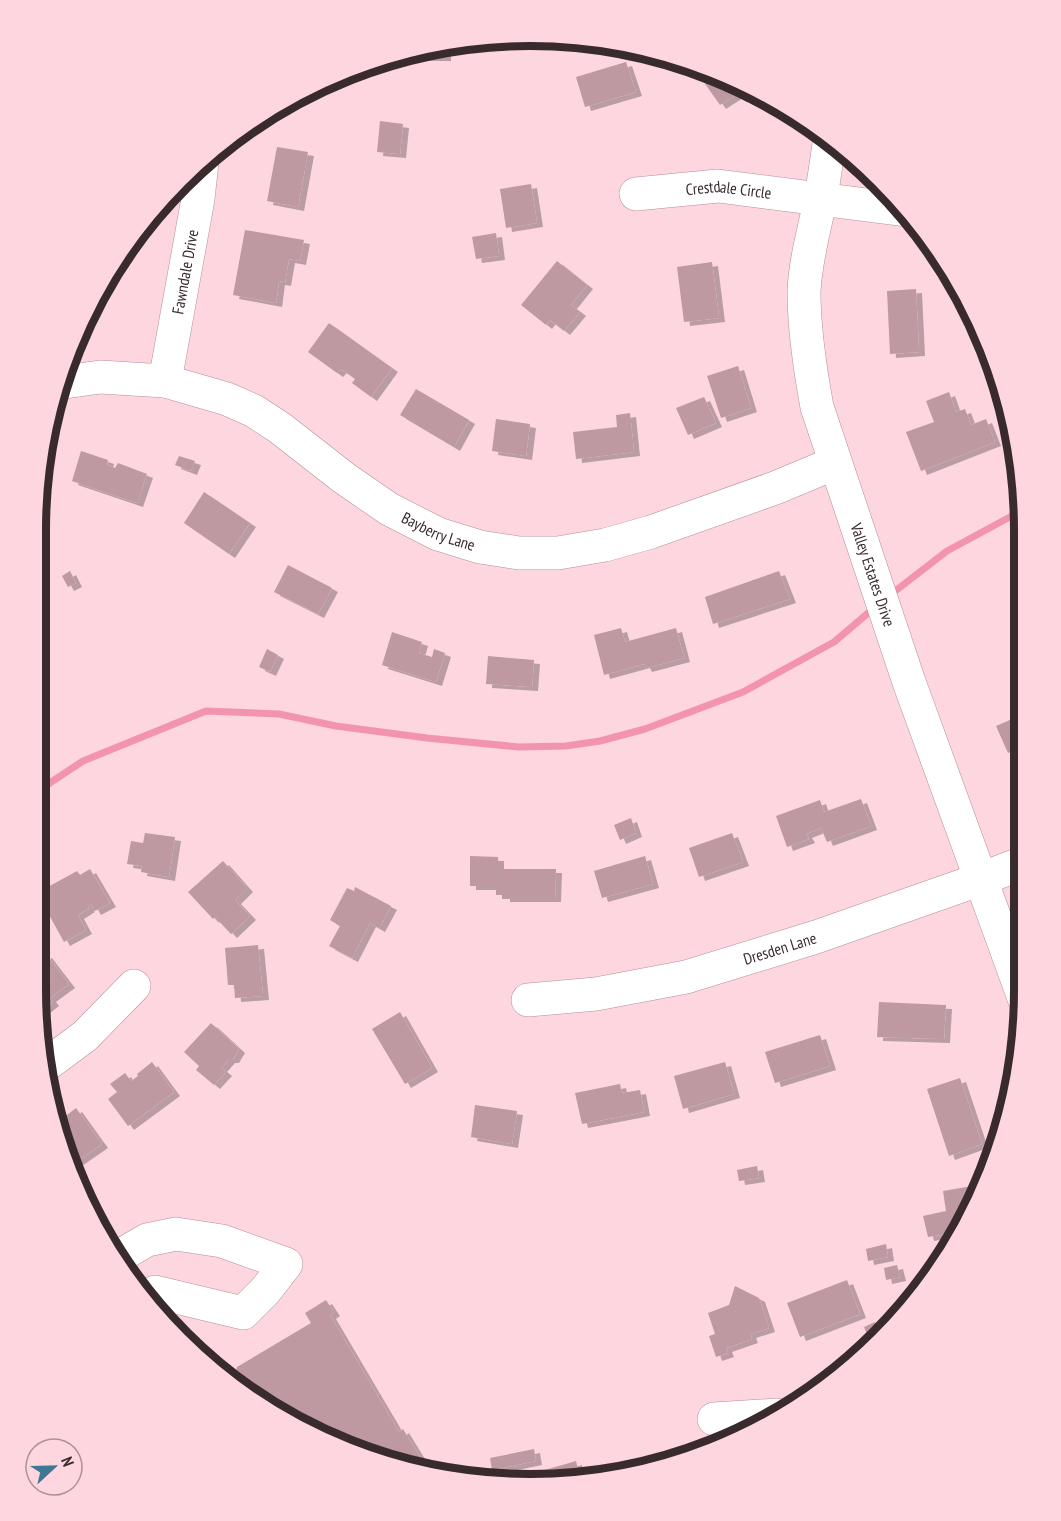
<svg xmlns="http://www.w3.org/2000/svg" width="1061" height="1521" font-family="'PT Sans Narrow',sans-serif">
<defs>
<filter id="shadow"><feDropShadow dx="6" dy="4" stdDeviation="0" flood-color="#0004"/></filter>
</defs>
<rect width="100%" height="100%" fill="#fed6df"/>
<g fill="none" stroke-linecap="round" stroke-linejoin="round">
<!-- stream -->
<g stroke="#f394ae" stroke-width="7">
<polyline points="890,595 947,551 1021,511"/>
<polyline points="36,792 83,761 206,711 279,714 336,726 427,738 519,747 566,746 600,741 645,729 743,692 834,642 874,608"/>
</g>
</g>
<!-- building -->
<g fill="#be99a1" filter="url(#shadow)">
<polygon points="445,45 445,57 406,57 406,54"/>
<polygon points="626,62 636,92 585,107 576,77"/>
<polygon points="714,74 749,87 753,89 740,98 737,94 720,105 703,81"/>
<polygon points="380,121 403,124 400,154 377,152"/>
<polygon points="277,147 308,152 298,207 267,201"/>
<polygon points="531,184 537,223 506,228 500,189"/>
<polygon points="245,230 304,240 300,261 289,259 285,282 279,281 276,303 233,295"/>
<polygon points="496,233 499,256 476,259 472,237"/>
<polygon points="557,261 587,285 571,305 580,312 564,331 550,320 546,325 521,305"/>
<polygon points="712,262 719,318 684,322 677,267"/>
<polygon points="916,289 919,352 890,354 887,291"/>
<polygon points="329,323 392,368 371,397 352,383 355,379 341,369 337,373 308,352"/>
<polygon points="738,366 751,408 721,418 707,376"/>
<polygon points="416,389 469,420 454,447 400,415"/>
<polygon points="949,392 956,412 965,409 971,425 986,419 995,442 921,471 906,432 934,422 926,401"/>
<polygon points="704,397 716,423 688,435 676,408"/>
<polygon points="630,413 634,452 576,459 573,432 617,427 616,415"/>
<polygon points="496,419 530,424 526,456 492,451"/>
<polygon points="81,451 108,460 107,465 115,468 118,463 147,474 137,503 72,481"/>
<polygon points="179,456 195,461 191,471 175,465"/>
<polygon points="204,492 250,523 229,554 184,523"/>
<polygon points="288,565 332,588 318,614 274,592"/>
<polygon points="70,571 76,583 68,587 62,576"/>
<polygon points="779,571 790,599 713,624 705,597"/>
<polygon points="621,628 625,642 676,628 684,658 646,668 644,664 604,675 594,635"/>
<polygon points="392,632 422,642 419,653 432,657 434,649 445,653 436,682 382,665"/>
<polygon points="267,649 278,655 270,672 259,667"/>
<polygon points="488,656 534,660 532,687 486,684"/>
<polygon points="1022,702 1022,747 1008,753 996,726 1019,716 1014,704"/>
<polygon points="861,799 871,826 827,842 821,828 806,834 809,839 787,847 776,816 820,800 824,812"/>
<polygon points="631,818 636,833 620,840 614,825"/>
<polygon points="145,833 175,837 169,877 141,872 142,866 127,864 131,841 143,843"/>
<polygon points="732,833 743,862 699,877 689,848"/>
<polygon points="470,856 498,857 498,869 556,869 555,898 504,898 504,895 496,895 496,886 470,886"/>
<polygon points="645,856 653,884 602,898 594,871"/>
<polygon points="223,861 247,888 235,900 250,916 231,934 215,917 213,919 188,892"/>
<polygon points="90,869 110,903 95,911 91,904 88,907 89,908 78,915 86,930 64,942 37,893 77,871 80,875"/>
<polygon points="355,887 391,906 379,928 370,923 352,958 329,946 340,926 330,920 347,888 354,891"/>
<polygon points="258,945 263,996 235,998 234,985 228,985 225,948"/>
<polygon points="46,954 69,984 50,998 53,1002 39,1013 36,990 36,961"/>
<polygon points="879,1002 946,1005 944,1039 877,1037"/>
<polygon points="400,1012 432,1068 405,1084 372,1029"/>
<polygon points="211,1023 239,1049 233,1059 229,1059 221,1068 226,1072 214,1085 196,1070 199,1066 184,1052"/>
<polygon points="820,1035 830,1066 775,1083 765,1052"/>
<polygon points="152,1062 174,1092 128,1126 108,1099 117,1092 110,1084 125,1073 131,1081 138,1076 137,1074"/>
<polygon points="725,1062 734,1094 683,1109 674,1076"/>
<polygon points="960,1078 982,1144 949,1156 927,1089"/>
<polygon points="620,1084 622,1093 640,1090 644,1112 582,1124 575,1093"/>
<polygon points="475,1105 517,1111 512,1144 471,1137"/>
<polygon points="76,1108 102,1144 76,1162 70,1154 69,1155 56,1127 65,1121 63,1118"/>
<polygon points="757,1166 759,1178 739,1181 737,1170"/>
<polygon points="984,1184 974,1209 953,1243 951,1233 928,1237 923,1216 946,1211 943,1191"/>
<polygon points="886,1244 888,1257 868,1261 866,1249"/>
<polygon points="897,1265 900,1277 886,1280 884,1268"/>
<polygon points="847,1280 860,1314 800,1337 787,1303"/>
<polygon points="735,1286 759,1298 769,1328 750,1334 752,1339 726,1348 728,1353 716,1357 709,1336 715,1334 708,1313 729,1305"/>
<polygon points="326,1300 334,1312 330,1315 399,1432 403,1429 422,1460 412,1466 341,1447 234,1381 237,1367 311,1323 305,1313"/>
<polygon points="875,1322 880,1335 869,1339 864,1327"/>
<polygon points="534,1449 536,1461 492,1470 490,1458"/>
<polygon points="651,1456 653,1463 631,1470 629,1461"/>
<polygon points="576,1461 581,1481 547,1481 545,1470"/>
</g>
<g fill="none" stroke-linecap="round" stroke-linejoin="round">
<defs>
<g id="minor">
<path id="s1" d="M830,137C827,159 824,180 820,201C814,231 805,262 804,292C804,331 810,369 817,407L909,682L1024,998"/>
<path id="s2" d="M636,194L718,186L906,210"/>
<path id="s3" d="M165,381L198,199L202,162"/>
<path id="s4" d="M65,382L100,377L165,381L227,399L254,411L280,428L344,478L389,509L438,534L480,547L519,553H558L605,545L651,532L775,488L835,463"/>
<path id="s5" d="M528,1000L596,994L686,977L816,937L981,879L1023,863"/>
<polyline points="46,1065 85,1036 134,986"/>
<polyline points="116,1258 147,1240 176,1234 222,1241 286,1264 265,1291 243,1313 155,1292"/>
<polyline points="714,1419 777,1415"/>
</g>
</defs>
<!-- minor casing -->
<use href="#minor" stroke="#b38e97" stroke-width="34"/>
<!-- minor -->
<use href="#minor" stroke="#fff" stroke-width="33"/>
</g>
<g text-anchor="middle" stroke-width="4.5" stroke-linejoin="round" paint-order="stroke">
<!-- street labels -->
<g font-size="16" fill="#392a2e" stroke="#fed6df">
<text dy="6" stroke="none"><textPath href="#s2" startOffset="93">Crestdale Circle</textPath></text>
<text dy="6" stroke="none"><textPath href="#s3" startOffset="111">Fawndale Drive</textPath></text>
<text dy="6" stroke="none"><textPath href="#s4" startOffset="416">Bayberry Lane</textPath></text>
<text dy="6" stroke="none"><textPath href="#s1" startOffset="450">Valley Estates Drive</textPath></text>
<text dy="6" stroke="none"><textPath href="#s5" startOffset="258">Dresden Lane</textPath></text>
</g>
</g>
<!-- crop -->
<path d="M0 0H1061V1521H0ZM530 46H530A484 484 0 0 1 1014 530V990A484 484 0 0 1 530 1474H530A484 484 0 0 1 46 990V530A484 484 0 0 1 530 46Z" fill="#fed6df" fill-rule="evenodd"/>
<path fill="none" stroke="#392a2e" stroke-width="8" d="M530 46H530A484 484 0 0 1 1014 530V990A484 484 0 0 1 530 1474H530A484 484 0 0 1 46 990V530A484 484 0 0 1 530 46Z"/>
<!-- north arrow -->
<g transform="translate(54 1467) rotate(68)"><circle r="28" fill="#fed6df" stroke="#af9198" stroke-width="1.5"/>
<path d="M0-4.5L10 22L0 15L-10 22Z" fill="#3f7892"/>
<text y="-9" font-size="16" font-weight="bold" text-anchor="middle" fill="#392a2e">N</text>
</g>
</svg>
